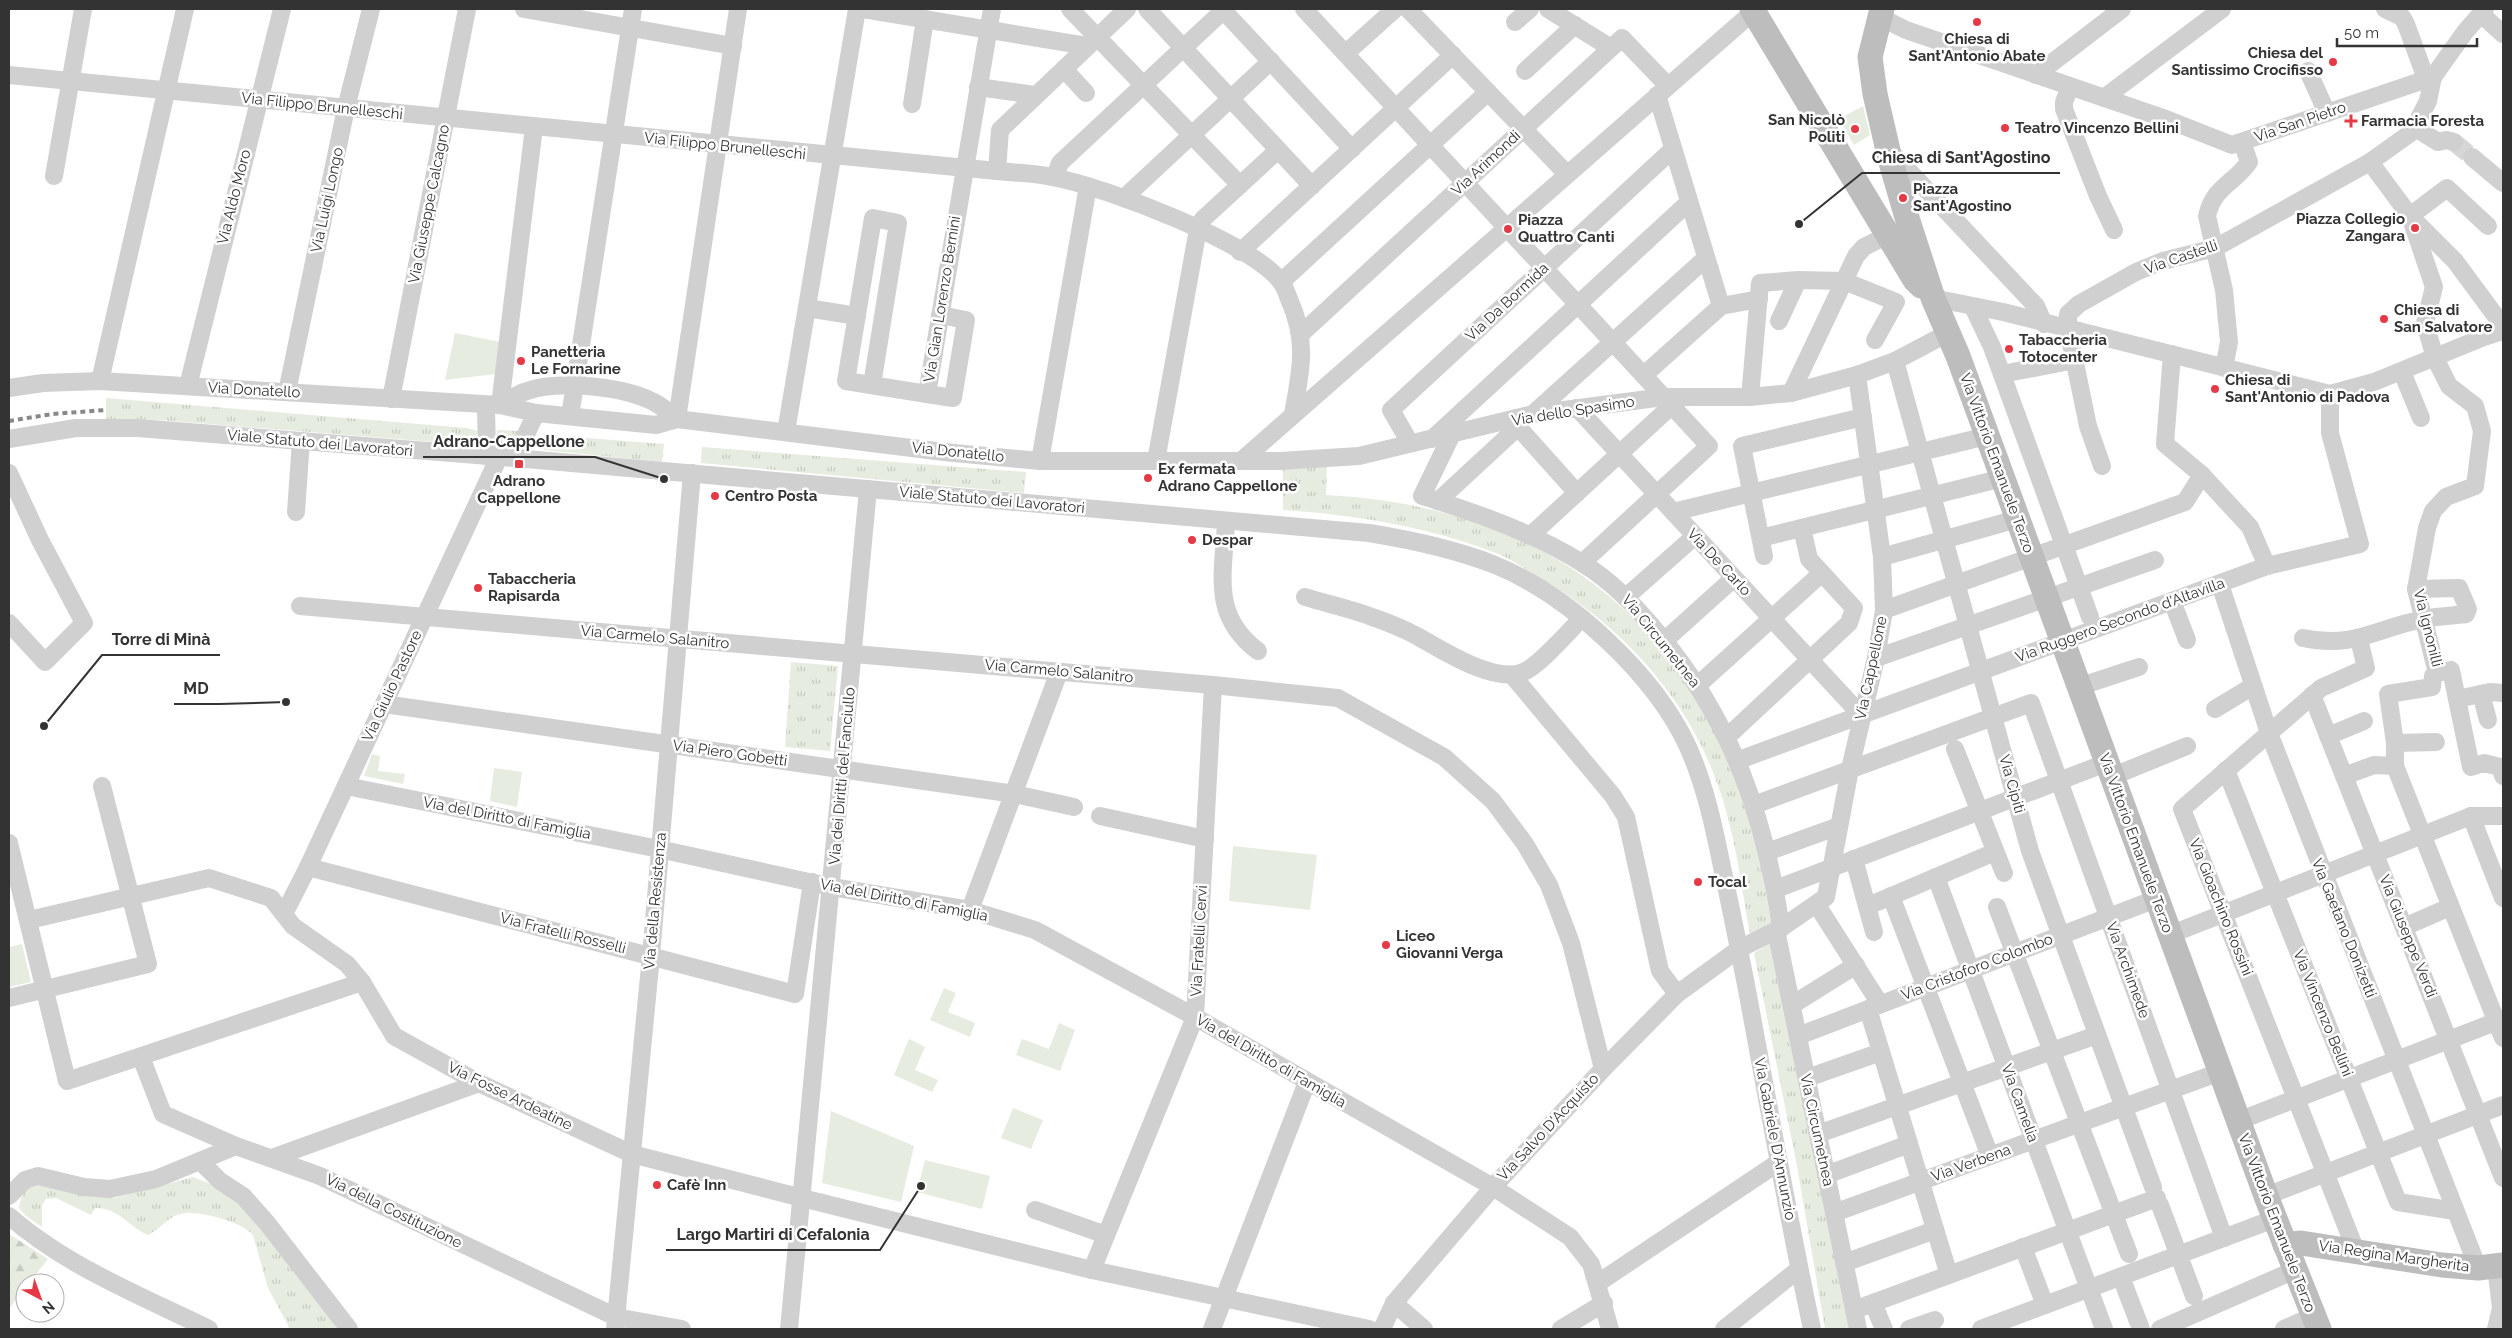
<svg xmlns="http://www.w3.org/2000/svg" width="2512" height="1338" font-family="Raleway,sans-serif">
<defs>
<pattern id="grass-tufts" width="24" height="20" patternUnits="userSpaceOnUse" patternTransform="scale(1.25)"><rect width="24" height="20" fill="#e6ecdf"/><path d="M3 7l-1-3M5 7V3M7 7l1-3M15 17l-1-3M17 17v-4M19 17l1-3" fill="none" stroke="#c6cbc0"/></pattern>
<pattern id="forest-firs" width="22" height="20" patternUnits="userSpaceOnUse" patternTransform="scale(1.25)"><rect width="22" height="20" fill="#e6ecdf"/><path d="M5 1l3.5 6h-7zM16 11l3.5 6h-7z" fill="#c6cbc0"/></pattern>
</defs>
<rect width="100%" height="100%" fill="#fff"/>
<!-- grass -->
<g fill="url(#grass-tufts)">
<polygon points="106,398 467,428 478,431 472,445 160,420 106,419"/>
<polygon points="497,430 520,431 513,450 502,448 496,444"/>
<polygon points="548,435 664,444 662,462 544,450 542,443"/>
<polygon points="702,447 1026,472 1024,493 701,463"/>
<path d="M1327,465L1326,495C1525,506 1666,597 1739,786C1757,830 1763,879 1772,926L1750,934C1741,884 1735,831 1717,783C1686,694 1617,622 1537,576C1525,569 1513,560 1501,555C1431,527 1357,515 1283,510V469Z"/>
<polygon points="791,662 838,666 830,751 785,747"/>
<polygon points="1773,941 1854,1329 1825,1329 1797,1166 1754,953"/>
<path d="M193,1177L221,1188L240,1203L300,1270L337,1329H290L268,1288L253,1235C244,1222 196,1209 180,1214C168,1217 160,1229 148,1235C127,1226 120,1208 95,1208L91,1215L56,1198L46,1199L42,1205V1227L26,1216L19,1208L21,1198L27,1188L48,1184L76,1193L115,1198Z"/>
</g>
<!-- forest -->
<polygon fill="url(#forest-firs)" points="9,1234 48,1259 29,1283 25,1283 25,1288 9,1309"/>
<!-- garden -->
<g fill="#e6ecdf">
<polygon points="1863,106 1870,135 1854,145 1839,119"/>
<polygon points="455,333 500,342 496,374 445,380"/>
<polygon points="372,754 380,756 378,771 405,774 403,784 364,776"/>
<polygon points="494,768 522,772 517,807 490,801"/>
<polygon points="1233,846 1317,855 1310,910 1229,901"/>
<polygon points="22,944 31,982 9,987 9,947"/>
<polygon points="944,988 956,993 948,1012 975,1023 970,1037 930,1020"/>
<polygon points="1059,1023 1075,1030 1060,1071 1016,1055 1022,1039 1049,1049"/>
<polygon points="909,1039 925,1047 915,1070 938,1080 932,1092 894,1075"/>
<polygon points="1013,1108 1043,1120 1031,1149 1001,1138"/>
<polygon points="831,1111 914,1146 901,1202 822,1183"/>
<polygon points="925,1160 990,1176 982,1209 917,1192"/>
</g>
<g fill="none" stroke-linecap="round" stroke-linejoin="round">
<!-- street-tunnel -->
<polyline stroke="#d6d6d6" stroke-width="18" stroke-dasharray="18 9" stroke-linecap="butt" points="2454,142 2472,157"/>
<!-- street -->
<g stroke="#d0d0d0" stroke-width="18">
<polyline points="524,9 733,46"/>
<polyline points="863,9 1087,46"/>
<polyline points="1070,9 1240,185"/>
<polyline points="1147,9 1312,186"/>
<polyline points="1222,9 1352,149"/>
<polyline points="1304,9 1709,446 1582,563"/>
<polyline points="1408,9 1567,174"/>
<polyline points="1548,9 1611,48"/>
<polyline points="2385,9 2402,17 2406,24 2426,79"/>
<polyline points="2481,14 2503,34"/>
<polyline points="1880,17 1906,30 2166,119 2232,145 2433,77 2465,32 2485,9"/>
<polyline points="1515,22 1530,9"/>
<polyline points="1346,53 1395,9"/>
<polyline points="1064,69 1086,93"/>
<polyline points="1525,71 1575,25"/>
<polyline points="2308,71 2327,113"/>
<path d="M9,75L997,171C1016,173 1038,173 1057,178C1106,188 1252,242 1281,282C1285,287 1287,294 1289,299C1308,341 1301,370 1293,414"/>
<polyline points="2036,75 2122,9"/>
<polyline points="978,87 1035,95"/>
<polyline points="2070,87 2064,102 2064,109 2098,196 2114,230"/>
<polyline points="2104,98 2222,9"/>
<polyline points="912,104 925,19"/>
<polyline points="2414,127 2438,142 2446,140 2454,142"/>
<polyline points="1890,151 2036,306 2044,324"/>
<polyline points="2472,157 2503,183"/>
<polyline points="2370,162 2410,216 2455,261 2503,326"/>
<polyline points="997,171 1000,130 1127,9"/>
<polyline points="54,176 83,9"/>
<polyline points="1055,177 1060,163 1225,9"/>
<polyline points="1124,198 1271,61"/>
<polyline points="2410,216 2434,287 2425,323 2435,358 2449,386 2475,406 2482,431 2475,486 2446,497 2433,511 2427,528 2416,589 2437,673 2451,670 2471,767 2484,763 2500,767 2503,776"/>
<polyline points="2410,216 2447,188 2488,226"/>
<polyline points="1240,252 1453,55"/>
<polyline points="1281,282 1488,92"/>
<polyline points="1933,298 2003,312 2330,394 2374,382 2484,337 2503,331"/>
<polyline points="1721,306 1759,299"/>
<polyline points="1973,307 1992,347 2090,617"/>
<polyline points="807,308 857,316"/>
<polyline points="1779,321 1798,280"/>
<polyline points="1302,333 1622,38 1668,86"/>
<polyline points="2172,354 2165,444 2202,475 2250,527 2267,566"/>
<polyline points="1895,361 2030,851 2153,1187"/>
<path d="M2224,368L2229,342L2224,290L2207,216C2214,186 2234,184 2249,162L2242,142"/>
<polyline points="2402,372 2421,418"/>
<polyline points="2002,374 2075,360"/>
<polyline points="1644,375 1721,306 1657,95"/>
<polyline points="100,381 185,9"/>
<polyline points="872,385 898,223 873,218 846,381 927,394 992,9"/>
<polyline points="188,386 282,9"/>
<polyline points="9,388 43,383 100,381 500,405 536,413 656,425 677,419 944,452 1040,461 1280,461 1359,456 1533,414 1664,397 1750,397 1791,393 1857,375 1895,361 1948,333"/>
<polyline points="287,392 346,108 371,9"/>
<polyline points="1791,393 1856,256 1864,247 1888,235"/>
<polyline points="927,394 953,398 966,320 940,315"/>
<polyline points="1750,397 1760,283 1798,280 1844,281 1896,302 1875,340"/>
<polyline points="391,399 467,9"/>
<polyline points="486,405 487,456"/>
<polyline points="500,405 534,127"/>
<path d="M500,405C508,401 516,395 524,392C557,379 628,386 659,405C665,409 671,414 677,419"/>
<polyline points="1577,408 1862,716"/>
<polyline points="1533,414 1706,258"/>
<polyline points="570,416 633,9"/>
<polyline points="1516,418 1518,427 1577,493"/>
<polyline points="677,419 738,9"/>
<polyline points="786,432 857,9"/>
<path d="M1452,434L1422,496C1475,512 1535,533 1582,563C1612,581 1635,606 1657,632C1731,719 1765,816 1781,928"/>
<path d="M9,439L76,428H138L515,458L1369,533C1412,540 1455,549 1495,565C1569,595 1655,675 1688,747C1705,785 1714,827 1722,867C1731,908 1739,949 1747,990C1768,1103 1788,1217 1812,1329"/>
<polyline points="1432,439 1689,202"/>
<polyline points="1410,443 1391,410 1673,149"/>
<polyline points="515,458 536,413"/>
<polyline points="1040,461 1088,186"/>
<polyline points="1156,461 1198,229 1203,219 1278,150"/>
<polyline points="1241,461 1754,11"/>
<polyline points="2102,466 2088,426 2068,329 2068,314 2079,304 2136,272 2163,261 2215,248 2370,162 2412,132 2428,101 2433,77"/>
<polyline points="9,473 40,540 84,623 45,662 9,623"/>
<polyline points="1438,501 1518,427"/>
<polyline points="296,512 301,441"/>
<polyline points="1673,512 1987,436"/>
<path d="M1226,521C1224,573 1210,615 1258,651"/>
<polyline points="1530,536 1680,398"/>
<polyline points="1761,538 2003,478"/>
<polyline points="1764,556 1742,446 1863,417"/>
<polyline points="1882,557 2017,519"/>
<polyline points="2220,584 2269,733 2478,1268"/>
<path d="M1305,597C1328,604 1352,609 1375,618C1389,623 1404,629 1417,636C1442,650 1494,684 1523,672C1538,667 1570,630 1582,618"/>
<polyline points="1626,597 1695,536"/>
<polyline points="2172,601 2187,640"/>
<polyline points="300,606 1213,685 1338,698 1444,757 1493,801 1525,844 1549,885 1571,943 1603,1069"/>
<polyline points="1884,610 2185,502 2202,475"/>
<path d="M2303,638C2355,649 2376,628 2424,619C2438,616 2452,616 2466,614L2468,609L2459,588L2416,589"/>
<polyline points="1664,641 1734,578"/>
<polyline points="1876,658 2155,560"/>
<polyline points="1512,675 1613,796 1626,817 1660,971 1677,994"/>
<polyline points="1698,685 1822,573"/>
<polyline points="2078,687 2139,667"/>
<polyline points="2481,694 2488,720"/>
<polyline points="2312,695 2503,1178"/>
<polyline points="2457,699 2490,692 2503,693"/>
<polyline points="384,704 1015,794 1074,807"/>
<polyline points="2215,709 2253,686"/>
<polyline points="2328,736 2364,721"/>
<polyline points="1727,737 1849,623 1854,608 1809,559 1802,528"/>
<polyline points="2395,743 2436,742"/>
<polyline points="1955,749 2004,873"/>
<polyline points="1739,760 2267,566 2360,544 2330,433 2330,394"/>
<polyline points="2395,766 2395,743 2388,694 2432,687 2433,676 2437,673"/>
<polyline points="2226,770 2398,1202 2455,1211"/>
<polyline points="2344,776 2374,765 2395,766 2503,1038"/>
<polyline points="2111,777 2187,746"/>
<polyline points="346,786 659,849 832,887 970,910 1035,930 1195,1017 1493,1187 1570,1237 1591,1264 1610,1329"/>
<polyline points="1754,805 2031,703 2224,1238"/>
<polyline points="1100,816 1205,839"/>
<polyline points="2471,816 2503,898"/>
<polyline points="9,843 67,1081 362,982"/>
<polyline points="1767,852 1839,826"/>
<polyline points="1854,859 1874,932"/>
<polyline points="308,867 795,994 812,882"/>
<polyline points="1936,877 2104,1329"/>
<polyline points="1776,889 2106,763"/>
<polyline points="1891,896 1990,1156"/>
<polyline points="1817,905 1880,1004"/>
<polyline points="1868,906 1995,852"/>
<polyline points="1997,907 2129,1254"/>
<polyline points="970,910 1059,672"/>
<polyline points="284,914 308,867 499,457"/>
<polyline points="29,920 209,878 271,898 293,926 347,964 362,982 394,1036 479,1083 632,1154 802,1198 1092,1270 1195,1017 1213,685"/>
<polyline points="2404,927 2450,907"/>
<polyline points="1776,930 1858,1329"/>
<polyline points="2169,935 2471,816 2503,816"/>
<polyline points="9,998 148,964 102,786"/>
<polyline points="1792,1005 1856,965"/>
<polyline points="1868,1009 1949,1275"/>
<polyline points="1798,1036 2156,899"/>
<polyline points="141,1057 163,1114 236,1146 320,1176 616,1317 682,1329"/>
<polyline points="1807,1078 1881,1052"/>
<polyline points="2238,1121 2503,1019"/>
<polyline points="1818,1134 2097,1035"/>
<polyline points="272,1158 479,1083"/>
<polyline points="200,1161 220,1181 243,1196 267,1223 349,1329"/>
<polyline points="1826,1175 1909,1144"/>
<polyline points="9,1196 25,1180 38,1176 84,1187 110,1189 156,1179 236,1146"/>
<polyline points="2266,1196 2503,1105"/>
<polyline points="2160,1205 2194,1296"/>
<polyline points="1035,1210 1106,1235"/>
<polyline points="1834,1213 2220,1072"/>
<path d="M9,1216C66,1266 141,1296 209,1329"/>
<polyline points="2023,1247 2045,1305"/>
<polyline points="2356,1251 2182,809 2321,688 2366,668 2359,639"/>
<polyline points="1844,1263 1935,1230"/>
<polyline points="2496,1266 2501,1308 2496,1329"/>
<polyline points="1092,1270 1369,1329"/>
<polyline points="2121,1277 2141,1329"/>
<polyline points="1598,1283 1779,1162"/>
<polyline points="1394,1303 1424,1329"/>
<polyline points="1873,1303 1884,1329"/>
<polyline points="1854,1310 2157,1198"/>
<polyline points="615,1329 651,956 692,473"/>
<polyline points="789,1329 868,489"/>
<polyline points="1212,1329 1307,1082"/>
<polyline points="1382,1329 1394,1303 1493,1187 1603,1069 1677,994 1739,949 1781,928 1826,897 1850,769 1876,658 1884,610 1882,557 1857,375"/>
<polyline points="1561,1329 1604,1303"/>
<polyline points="1724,1329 1799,1269"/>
<polyline points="1909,1329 1935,1320"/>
<polyline points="1981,1329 2274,1219"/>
<polyline points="2160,1329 2295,1270"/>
<polyline points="2284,1329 2313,1316"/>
</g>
<!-- secondary -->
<g stroke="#bdbdbd" stroke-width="25">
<polyline points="1752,9 1915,280 1921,286"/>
<polyline points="1882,9 1870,57 1875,94 1890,159 1908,221 1933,298 1958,356 2266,1196 2319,1329"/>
<polyline points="2285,1245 2301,1243 2442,1265 2478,1268 2503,1265"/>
</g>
<!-- rail -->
<polyline stroke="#888" stroke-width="4" stroke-dasharray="5 4" stroke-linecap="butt" points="9,421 52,414 106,410"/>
</g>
<!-- markers -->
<g fill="#e63946" stroke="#fff" stroke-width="2">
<circle cx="1977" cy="22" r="5"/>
<circle cx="2333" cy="62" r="5"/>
<path d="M2348.5 113.5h5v5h5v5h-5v5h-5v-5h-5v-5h5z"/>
<circle cx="2005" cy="128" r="5"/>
<circle cx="1855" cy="129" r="5"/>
<circle cx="1903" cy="198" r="5"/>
<circle cx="2415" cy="228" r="5"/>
<circle cx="1508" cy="229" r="5"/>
<circle cx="2384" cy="319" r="5"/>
<circle cx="2009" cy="349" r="5"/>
<circle cx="521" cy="361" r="5"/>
<circle cx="2215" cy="389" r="5"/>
<rect x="514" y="459" width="10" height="10" rx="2.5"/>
<circle cx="1148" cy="478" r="5"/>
<circle cx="715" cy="496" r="5"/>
<circle cx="1192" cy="540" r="5"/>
<circle cx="478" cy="588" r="5"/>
<circle cx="1698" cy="882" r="5"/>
<circle cx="1386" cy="945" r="5"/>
<circle cx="657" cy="1185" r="5"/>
</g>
<g text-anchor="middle" stroke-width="5" stroke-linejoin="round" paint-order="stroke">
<!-- poi labels -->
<g font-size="15" font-weight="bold" fill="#333" stroke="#fff" text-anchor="start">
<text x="1977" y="44" text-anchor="middle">Chiesa di<tspan x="1977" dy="17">Sant'Antonio Abate</tspan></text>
<text x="2323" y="58" text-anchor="end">Chiesa del<tspan x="2323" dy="17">Santissimo Crocifisso</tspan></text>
<text x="1845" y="125" text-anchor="end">San Nicolò<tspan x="1845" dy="17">Politi</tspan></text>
<text x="2361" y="126">Farmacia Foresta</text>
<text x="2015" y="133">Teatro Vincenzo Bellini</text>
<text x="1913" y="194">Piazza<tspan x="1913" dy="17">Sant'Agostino</tspan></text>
<text x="2405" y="224" text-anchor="end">Piazza Collegio<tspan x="2405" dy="17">Zangara</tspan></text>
<text x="1518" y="225">Piazza<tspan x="1518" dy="17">Quattro Canti</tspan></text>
<text x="2394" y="315">Chiesa di<tspan x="2394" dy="17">San Salvatore</tspan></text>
<text x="2019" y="345">Tabaccheria<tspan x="2019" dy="17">Totocenter</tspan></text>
<text x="531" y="357">Panetteria<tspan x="531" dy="17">Le Fornarine</tspan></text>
<text x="2225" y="385">Chiesa di<tspan x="2225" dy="17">Sant'Antonio di Padova</tspan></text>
<text x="1158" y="474">Ex fermata<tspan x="1158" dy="17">Adrano Cappellone</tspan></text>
<text x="519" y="486" text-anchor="middle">Adrano<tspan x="519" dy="17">Cappellone</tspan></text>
<text x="725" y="501">Centro Posta</text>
<text x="1202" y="545">Despar</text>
<text x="488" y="584">Tabaccheria<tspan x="488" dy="17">Rapisarda</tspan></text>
<text x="1708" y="887">Tocal</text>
<text x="1396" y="941">Liceo<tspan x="1396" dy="17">Giovanni Verga</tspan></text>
<text x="667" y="1190">Cafè Inn</text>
</g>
<!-- street labels -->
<g font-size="15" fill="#333" stroke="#fff">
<text transform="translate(322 106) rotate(6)" y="5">Via Filippo Brunelleschi</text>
<text transform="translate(2300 122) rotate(-19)" y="5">Via San Pietro</text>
<text transform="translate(725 146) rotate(6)" y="5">Via Filippo Brunelleschi</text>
<text transform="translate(1486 163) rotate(-43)" y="5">Via Arimondi</text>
<text transform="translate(234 197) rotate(-76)" y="5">Via Aldo Moro</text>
<text transform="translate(327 200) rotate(-78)" y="5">Via Luigi Longo</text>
<text transform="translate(429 204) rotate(-79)" y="5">Via Giuseppe Calcagno</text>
<text transform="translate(2181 257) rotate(-19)" y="5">Via Castelli</text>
<text transform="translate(942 299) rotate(-81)" y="5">Via Gian Lorenzo Bernini</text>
<text transform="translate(1507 302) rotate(-43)" y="5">Via Da Bormida</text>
<text transform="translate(254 390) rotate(3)" y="5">Via Donatello</text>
<text transform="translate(1573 411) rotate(-9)" y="5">Via dello Spasimo</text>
<text transform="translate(320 443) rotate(5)" y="5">Viale Statuto dei Lavoratori</text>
<text transform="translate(958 452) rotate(6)" y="5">Via Donatello</text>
<text transform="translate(1997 463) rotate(70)" y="5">Via Vittorio Emanuele Terzo</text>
<text transform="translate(992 500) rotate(5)" y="5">Viale Statuto dei Lavoratori</text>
<text transform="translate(1719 562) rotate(47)" y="5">Via De Carlo</text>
<text transform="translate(2120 620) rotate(-20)" y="5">Via Ruggero Secondo d'Altavilla</text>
<text transform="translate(2428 628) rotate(76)" y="5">Via Ignonilli</text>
<text transform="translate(655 637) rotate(5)" y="5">Via Carmelo Salanitro</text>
<text transform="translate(1661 641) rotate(51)" y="5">Via Circumetnea</text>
<text transform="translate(1871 668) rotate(-78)" y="5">Via Cappellone</text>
<text transform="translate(1059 671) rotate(5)" y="5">Via Carmelo Salanitro</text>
<text transform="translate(392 686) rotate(-65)" y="5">Via Giulio Pastore</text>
<text transform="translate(730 753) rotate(8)" y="5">Via Piero Gobetti</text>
<text transform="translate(842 776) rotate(-85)" y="5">Via dei Diritti del Fanciullo</text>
<text transform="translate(2012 784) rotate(74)" y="5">Via Cipitì</text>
<text transform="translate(507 818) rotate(11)" y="5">Via del Diritto di Famiglia</text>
<text transform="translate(2136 843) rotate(70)" y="5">Via Vittorio Emanuele Terzo</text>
<text transform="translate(904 900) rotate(11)" y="5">Via del Diritto di Famiglia</text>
<text transform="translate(655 901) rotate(-85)" y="5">Via della Resistenza</text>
<text transform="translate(2221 907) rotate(68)" y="5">Via Gioachino Rossini</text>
<text transform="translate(2344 928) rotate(68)" y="5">Via Gaetano Donizetti</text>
<text transform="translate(563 933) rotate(14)" y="5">Via Fratelli Rosselli</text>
<text transform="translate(2408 936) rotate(68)" y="5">Via Giuseppe Verdi</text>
<text transform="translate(1199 941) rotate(-87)" y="5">Via Fratelli Cervi</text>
<text transform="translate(1977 967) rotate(-21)" y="5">Via Cristoforo Colombo</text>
<text transform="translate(2128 970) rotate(70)" y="5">Via Archimede</text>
<text transform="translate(2323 1013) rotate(68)" y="5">Via Vincenzo Bellini</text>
<text transform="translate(1271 1061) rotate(30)" y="5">Via del Diritto di Famiglia</text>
<text transform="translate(510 1096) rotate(26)" y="5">Via Fosse Ardeatine</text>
<text transform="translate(2020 1103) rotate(70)" y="5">Via Camelia</text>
<text transform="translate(1548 1127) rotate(-47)" y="5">Via Salvo D'Acquisto</text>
<text transform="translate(1817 1130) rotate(78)" y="5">Via Circumetnea</text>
<text transform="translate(1775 1139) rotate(79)" y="5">Via Gabriele D'Annunzio</text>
<text transform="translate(1971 1163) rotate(-20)" y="5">Via Verbena</text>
<text transform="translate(394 1211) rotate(26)" y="5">Via della Costituzione</text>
<text transform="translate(2277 1223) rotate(69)" y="5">Via Vittorio Emanuele Terzo</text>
<text transform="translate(2394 1256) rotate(8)" y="5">Via Regina Margherita</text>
</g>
</g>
<!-- callouts -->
<path fill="none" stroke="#333" stroke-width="2" d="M1799 224L1862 173H2060M664 479L595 457H423M44 726L102 655H220M286 702L219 704H174M921 1186L880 1250H666"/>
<g fill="#333" stroke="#fff" stroke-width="2">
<circle cx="1799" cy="224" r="5"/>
<circle cx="664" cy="479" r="5"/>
<circle cx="44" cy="726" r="5"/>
<circle cx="286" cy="702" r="5"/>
<circle cx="921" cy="1186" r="5"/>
</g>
<g font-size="16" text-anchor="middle" font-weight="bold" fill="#333" stroke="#fff" stroke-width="5" stroke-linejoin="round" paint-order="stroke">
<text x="1961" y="163">Chiesa di Sant'Agostino</text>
<text x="509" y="447">Adrano-Cappellone</text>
<text x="161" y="645">Torre di Minà</text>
<text x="196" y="694">MD</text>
<text x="773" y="1240">Largo Martiri di Cefalonia</text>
</g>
<!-- border -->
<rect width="2512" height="1338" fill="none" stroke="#333333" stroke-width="20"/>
<!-- north arrow -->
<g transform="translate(40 1298) rotate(139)"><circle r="24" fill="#ffffff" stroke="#adadad"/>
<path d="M0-4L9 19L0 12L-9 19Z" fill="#e63946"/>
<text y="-8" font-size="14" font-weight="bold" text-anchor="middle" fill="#333333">N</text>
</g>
<!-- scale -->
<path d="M2337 38v8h140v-8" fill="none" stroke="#333333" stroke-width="2.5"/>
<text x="2344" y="38" font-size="15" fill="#333333" stroke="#ffffff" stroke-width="4" paint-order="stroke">50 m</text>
</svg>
